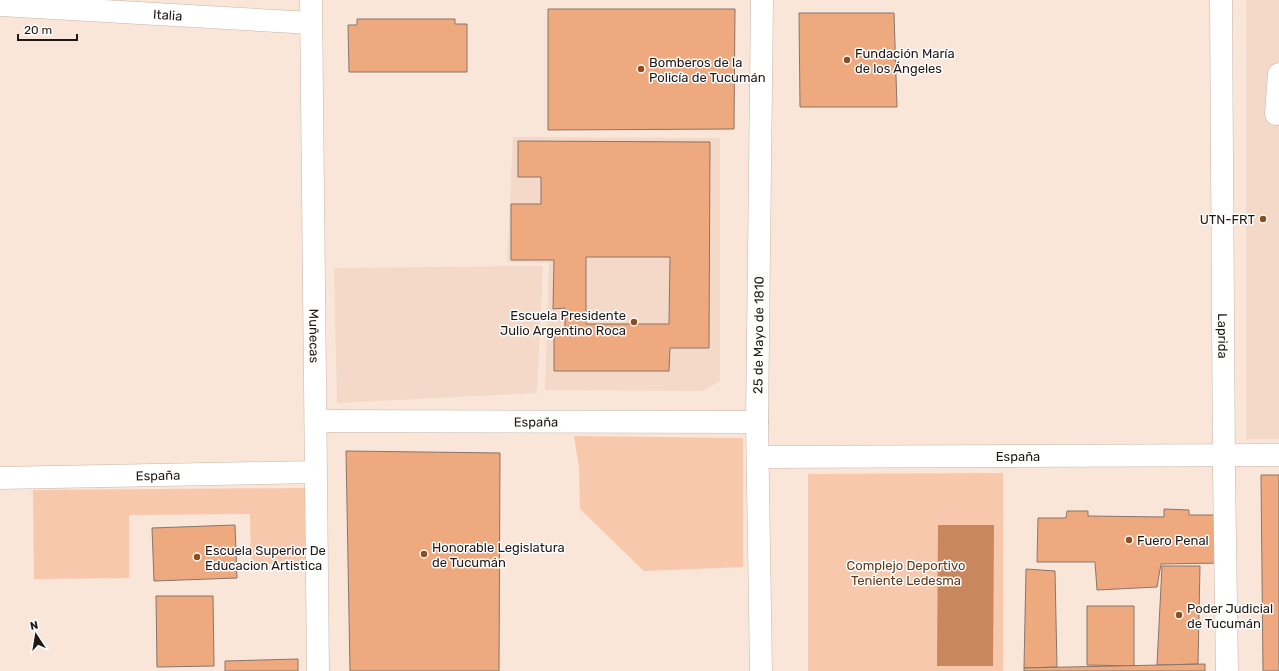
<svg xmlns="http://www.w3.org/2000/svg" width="1279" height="671" font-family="Rubik,sans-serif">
<rect width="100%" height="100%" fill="#fae5d9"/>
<!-- built -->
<g fill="#f4d8c8">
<rect x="1246" y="0" width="33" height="439"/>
<polygon points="513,137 720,138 720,381 703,391 545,390 549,263 507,262"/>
<polygon points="543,266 537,393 337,403 334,268"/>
</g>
<!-- green -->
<g fill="#f7c8ab">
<polygon points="574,436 743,438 743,567 644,571 580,509 579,467"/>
<polygon points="1003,473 1003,671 808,671 808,474"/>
<polygon points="305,488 306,564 251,564 250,514 129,515 129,578 34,579 33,490"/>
</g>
<!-- water -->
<polygon fill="#c9875e" points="938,525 994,525 993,666 937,666"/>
<!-- building -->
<g fill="#eea97f" stroke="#88766b" fill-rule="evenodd">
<polygon points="548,9 735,9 734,129 548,130"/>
<polygon points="799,13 894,13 897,107 800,107"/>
<polygon points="357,19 455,19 455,24 467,24 467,72 349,72 348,25 357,25"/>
<path d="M518,141L710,142L709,348H670L669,371H554V328H565V308L553,309L554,260H511V204H541V177H518ZM586,257H670L669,324H586Z"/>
<polygon points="346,451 500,453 499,671 350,671"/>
<polygon points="1261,475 1279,475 1279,671 1263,671"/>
<polygon points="1164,509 1189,510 1189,515 1220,515 1220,563 1161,564 1157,587 1097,590 1095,562 1037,562 1038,518 1066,518 1067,511 1088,511 1088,516 1164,517"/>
<polygon points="235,525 237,578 154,581 152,528"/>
<polygon points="1162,566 1200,566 1198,664 1157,665"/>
<polygon points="1026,569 1055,571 1057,667 1024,668"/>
<polygon points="156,596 213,596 214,666 157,667"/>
<polygon points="1087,606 1134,606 1134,666 1087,665"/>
<polygon points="298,659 298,671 225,671 225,661"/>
<polygon points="1205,664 1205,671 1024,671 1024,668"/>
</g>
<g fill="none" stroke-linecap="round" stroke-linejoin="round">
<defs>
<g id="minor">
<path id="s1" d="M311,0L318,671"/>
<path id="s2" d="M1221,0L1224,471L1227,671"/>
<path id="s3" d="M0,5L311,23"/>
<polyline points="1276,114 1279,74"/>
<path id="s4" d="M316,421L757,422"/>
<path id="s5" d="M758,457L1279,455"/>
<path id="s6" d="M0,478L315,472"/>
<path id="s7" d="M761,671L757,422L762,0"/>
</g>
</defs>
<!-- minor casing -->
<use href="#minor" stroke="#c8b5a9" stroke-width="23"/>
<!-- minor -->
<use href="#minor" stroke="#fff" stroke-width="22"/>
</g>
<!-- markers -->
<g fill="#8f4c1c" stroke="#fff" stroke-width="1.5">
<circle cx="847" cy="60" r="4"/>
<circle cx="641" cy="69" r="4"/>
<circle cx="1263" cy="219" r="4"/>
<circle cx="634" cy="322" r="4"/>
<circle cx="1129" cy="540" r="4"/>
<circle cx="424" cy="554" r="4"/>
<circle cx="197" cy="557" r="4"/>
<circle cx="1179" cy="615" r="4"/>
</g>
<g text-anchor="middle" stroke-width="3" stroke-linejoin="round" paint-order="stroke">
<!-- street labels -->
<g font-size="13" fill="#201915" stroke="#fff">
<text dy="5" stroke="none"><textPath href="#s3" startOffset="168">Italia</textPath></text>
<text dy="5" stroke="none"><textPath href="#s1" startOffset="336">Muñecas</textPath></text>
<text dy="5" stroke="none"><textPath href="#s7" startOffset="336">25 de Mayo de 1810</textPath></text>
<text dy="5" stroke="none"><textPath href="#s2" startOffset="336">Laprida</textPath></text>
<text dy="5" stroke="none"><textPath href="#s4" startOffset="220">España</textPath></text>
<text dy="5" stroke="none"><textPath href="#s5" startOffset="260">España</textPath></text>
<text dy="5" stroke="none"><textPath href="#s6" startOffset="158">España</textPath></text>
</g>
<!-- poi labels -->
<g font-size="13" fill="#201915" stroke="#fff" text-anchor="start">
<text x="855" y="58">Fundación María<tspan x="855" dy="15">de los Ángeles</tspan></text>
<text x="649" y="67">Bomberos de la<tspan x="649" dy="15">Policía de Tucumán</tspan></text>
<text x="1255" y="224" text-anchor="end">UTN-FRT</text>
<text x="626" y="320" text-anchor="end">Escuela Presidente<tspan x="626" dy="15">Julio Argentino Roca</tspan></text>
<text x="1137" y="545">Fuero Penal</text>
<text x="432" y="552">Honorable Legislatura<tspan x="432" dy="15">de Tucumán</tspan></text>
<text x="205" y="555">Escuela Superior De<tspan x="205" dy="15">Educacion Artistica</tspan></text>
<text x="1187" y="613">Poder Judicial<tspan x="1187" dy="15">de Tucumán</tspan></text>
</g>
<!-- park labels -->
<g font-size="13" fill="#643719" stroke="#fff">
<text x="906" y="570">Complejo Deportivo<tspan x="906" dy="15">Teniente Ledesma</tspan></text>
</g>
</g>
<!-- north arrow -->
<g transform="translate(36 635) rotate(348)" stroke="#ffffff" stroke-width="3" paint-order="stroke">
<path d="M0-3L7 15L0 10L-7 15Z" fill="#201915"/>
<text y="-6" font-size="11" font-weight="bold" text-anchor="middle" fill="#201915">N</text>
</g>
<!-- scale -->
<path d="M18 34v6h59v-6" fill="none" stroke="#201915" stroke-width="2"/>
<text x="24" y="34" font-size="12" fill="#201915" stroke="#ffffff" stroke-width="3" paint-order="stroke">20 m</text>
</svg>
